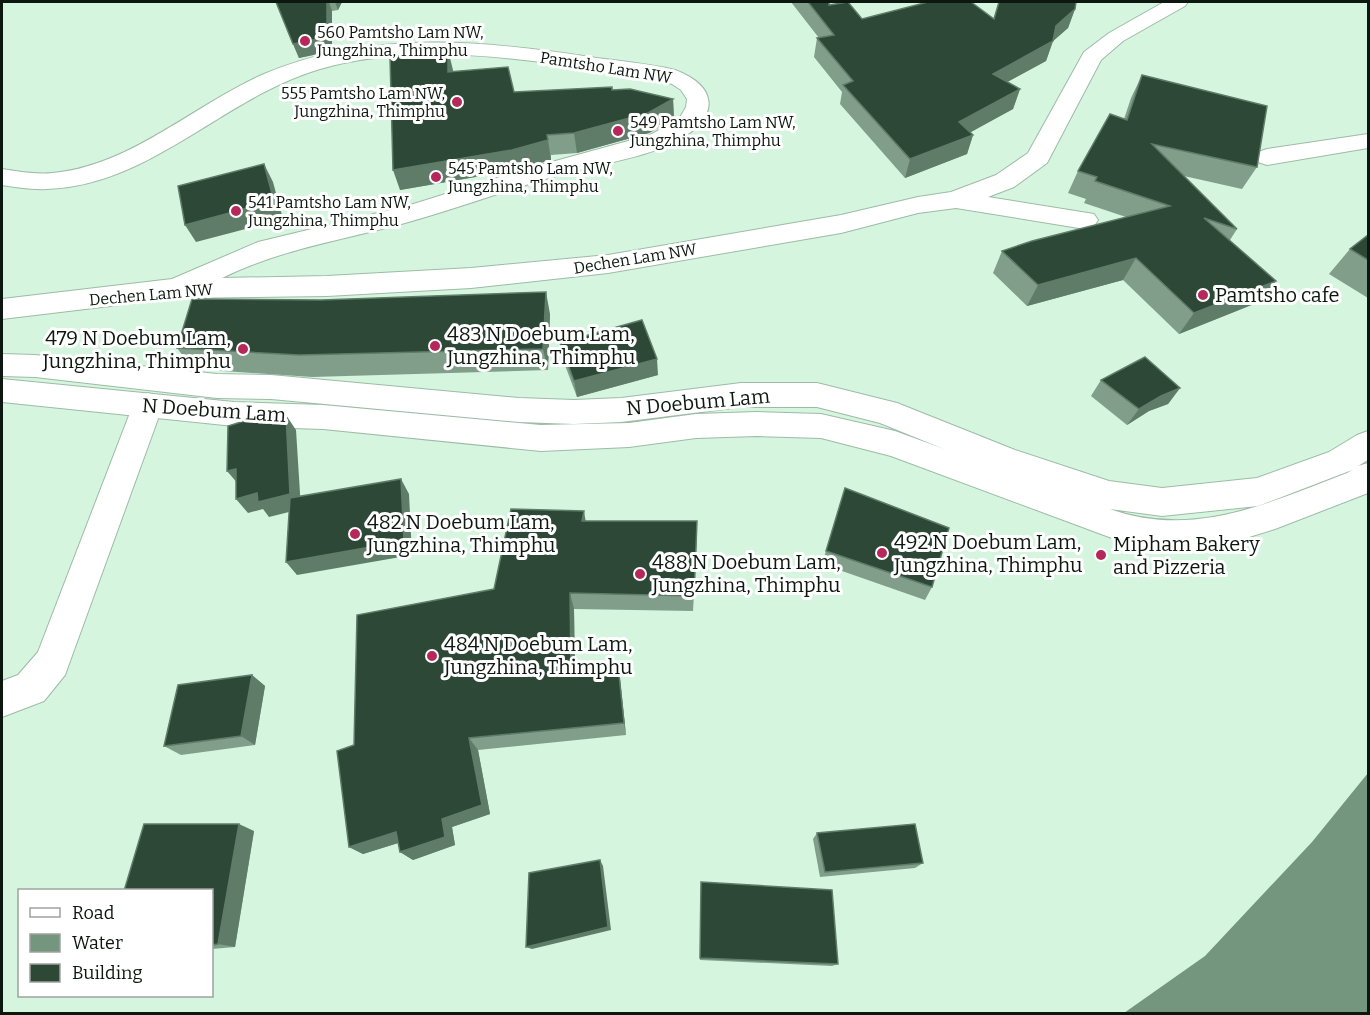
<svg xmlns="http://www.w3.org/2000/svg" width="1370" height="1015" font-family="Bitter,serif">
<rect width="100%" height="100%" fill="#d5f5df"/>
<!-- water -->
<polygon fill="#74967f" points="1368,773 1368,1013 1124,1013 1205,956 1312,842"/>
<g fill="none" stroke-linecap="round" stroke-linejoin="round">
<defs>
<g id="minor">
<path d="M1164,2H1188L1185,6L1123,41L1101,60L1047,163L1014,187L988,197L1094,214L1098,220L1094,226L1085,229L956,208L918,213L841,233L608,273L471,288L327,296L177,298L2,319V299L172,279L258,242L407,206L519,171L650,135L679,119L686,107L687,99L681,90L672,84L654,79C546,63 428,38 320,69C224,97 150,186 47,189C32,190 16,187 2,185V169C18,171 35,175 52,173C131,166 193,105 264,74C367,30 482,40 590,57C618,61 647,63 675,70C715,85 721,113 684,137C655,156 600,164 566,173C512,188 459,208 405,223C343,240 281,249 222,278L327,276L471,268L608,255L841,215L918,197L951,192L996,175L1028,153L1084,52L1109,33Z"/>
<polygon points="1368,134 1368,148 1267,165 1258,162 1255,157 1258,152 1267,149"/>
<polygon points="148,393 159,397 163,405 65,675 44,701 2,717 2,681 18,675 38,652 133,405 137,397"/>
</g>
<path id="major" d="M2,354L35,355L217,374L271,375L519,398L574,400L621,398L741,383H817L897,403L1015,450L1109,481L1162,488L1257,478L1329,452L1357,435L1368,431V460L1358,466L1368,463V493L1275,529L1236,541L1192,551L1128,544L891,456L821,438L757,436L696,438L629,447L541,451L323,429L234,426L2,402V379L234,402L323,405L541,425L629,423L696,414L757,412L821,414L895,431L944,449L880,423L817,407H741L621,422L574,424L519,422L271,399L217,398L35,377L2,376ZM1352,470L1347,473C1269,503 1193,539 1110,509L1162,516L1258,506Z"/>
</defs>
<!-- minor casing -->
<use href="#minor" stroke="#9dbba6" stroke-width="2"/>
<!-- major casing -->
<use href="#major" stroke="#9dbba6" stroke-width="2"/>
<!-- minor -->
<use href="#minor" fill="#fff" fill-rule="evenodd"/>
<!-- major -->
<use href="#major" fill="#fff" fill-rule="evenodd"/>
</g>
<!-- wall -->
<g fill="#819e8a">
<polygon points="276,2 342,2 338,10 332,11 332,51 299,58"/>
<polygon points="791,2 829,2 829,5 862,19 994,19 1075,9 1068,28 1053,41 1046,61 1007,82 1020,89 1013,109 970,132 973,135 967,154 905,178 840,104 842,92 814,57 817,38 819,38"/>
<polygon points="453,71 514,92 612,90 673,99 674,119 649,133 577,153 551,155 551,160 516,170 400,190"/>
<polygon points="1142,75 1257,167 1242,189 1184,176 1237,229 1230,240 1259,302 1179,334 1123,280 1027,306 993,273 1002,251 1126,217 1084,203 1086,199 1068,193 1078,171 1124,119 1131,98"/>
<polygon points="1368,235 1368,298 1329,274 1350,249"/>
<polygon points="550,314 548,370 312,377 193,369 177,348"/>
<polygon points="560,343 658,375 577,397 563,360"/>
<polygon points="1101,380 1180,388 1168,404 1149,411 1127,425 1091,396"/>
<polygon points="845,488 932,587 925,600 822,564"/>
<polygon points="697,539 693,611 574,609 575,669 618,665 620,679 626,735 478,750 490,814 452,827 455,845 413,860 400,852 398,843 363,854 349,847 354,745 494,589"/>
<polygon points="252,675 265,686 255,745 181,755 164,746"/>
<polygon points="254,831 235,947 212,949 212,891"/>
<polygon points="817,833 923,863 915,868 820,877 813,839"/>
<polygon points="701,882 838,964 832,966 700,960"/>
</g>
<!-- shaded-wall -->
<g fill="#5f7c69">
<polygon points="327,2 329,2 332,11 332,51 299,58 293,44"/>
<polygon points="335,2 342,2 338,10"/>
<polygon points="1075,9 1068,28 1052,42 1053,41 1046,61 987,93 993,74 1056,26"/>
<polygon points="448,50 453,70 453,92 448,72"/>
<polygon points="1020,89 1013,109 953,142 959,122"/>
<polygon points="673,99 674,119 649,133 577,153 574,133"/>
<polygon points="973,135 967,154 905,178 910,159"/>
<polygon points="548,140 551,160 516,170 400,190 393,170"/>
<polygon points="264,164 273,182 283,219 196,242 185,225"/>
<polygon points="1136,258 1123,280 1027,306 1038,285"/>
<polygon points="1276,281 1259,302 1179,334 1194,313"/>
<polygon points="546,292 550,314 548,370 543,349"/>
<polygon points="657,359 658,375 577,397 574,381"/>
<polygon points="1180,388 1168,404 1149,411 1127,425 1139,409 1161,396"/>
<polygon points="286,415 296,430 301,509 269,517 263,509 248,513 236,499 257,493"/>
<polygon points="236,469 239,485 227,471"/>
<polygon points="401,479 409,494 412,555 297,575 286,562"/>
<polygon points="584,511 587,529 582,521"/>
<polygon points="570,593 574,609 575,684 571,670"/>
<polygon points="618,665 620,679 626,735 624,723"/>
<polygon points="252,675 265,686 255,745 241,736"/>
<polygon points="469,738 478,750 490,814 452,827 455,845 413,860 400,852 442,819"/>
<polygon points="239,824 254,831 235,947 218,944"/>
<polygon points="396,832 408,840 363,854 349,847"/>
<polygon points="600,860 603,866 611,930 532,949 526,947"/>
</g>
<!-- building -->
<g fill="#2d4836" stroke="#5f7c69" stroke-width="1.5">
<polygon points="276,2 327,2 327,37 293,44"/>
<polygon points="808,2 829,2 829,5 848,2 862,19 928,2 971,2 994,19 999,2 1076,2 1075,9 1056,26 1053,41 993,74 1020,89 959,122 973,135 910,159 843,85 853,81 817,38 834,35"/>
<polygon points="448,50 448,72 508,67 514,92 612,87 612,90 630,89 673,99 648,113 574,133 547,135 548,140 512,150 393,170 390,57"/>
<polygon points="1142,75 1267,106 1257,167 1152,144 1237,229 1204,218 1276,281 1194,313 1136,258 1038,285 1002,251 1032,241 1170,206 1095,181 1097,177 1078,171 1110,114 1127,120"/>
<polygon points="264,164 274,201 185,225 178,186"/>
<polygon points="1368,235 1368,260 1350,249"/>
<polygon points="546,292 543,349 299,355 177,348 192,299 321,300"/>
<polygon points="642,320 657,359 574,381 560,343"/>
<polygon points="1145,357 1180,388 1161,396 1139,409 1101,380"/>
<polygon points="267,414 286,415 290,494 258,502 257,493 236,499 236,469 227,471 228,426"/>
<polygon points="401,479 404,541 286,562 290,498"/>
<polygon points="845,488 949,528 932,587 826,551"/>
<polygon points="511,509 584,511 582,521 697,521 694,596 570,593 571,670 618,665 624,723 469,738 482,805 442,819 445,837 400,852 396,832 349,847 337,751 354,745 357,615 494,589"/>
<polygon points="252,675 241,736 164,746 178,685"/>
<polygon points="144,824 239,824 218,944 212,945 212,891 124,891"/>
<polygon points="915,824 923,863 825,872 817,833"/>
<polygon points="600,860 608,927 526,947 529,873"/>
<polygon points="701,882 832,890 838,964 700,958"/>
</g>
<!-- markers -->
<g fill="#b6275a" stroke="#fff" stroke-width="2">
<circle cx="305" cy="41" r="6"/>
<circle cx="457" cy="102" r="6"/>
<circle cx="618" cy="131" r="6"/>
<circle cx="436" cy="177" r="6"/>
<circle cx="236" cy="211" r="6"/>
<circle cx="1203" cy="295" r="6"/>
<circle cx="435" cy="346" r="6"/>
<circle cx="243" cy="349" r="6"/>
<circle cx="355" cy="534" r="6"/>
<circle cx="882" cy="553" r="6"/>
<circle cx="1101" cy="555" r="6"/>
<circle cx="640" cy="574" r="6"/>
<circle cx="432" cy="656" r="6"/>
</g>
<g text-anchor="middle" stroke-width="6" stroke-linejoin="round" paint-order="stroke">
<!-- far-poi labels -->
<g font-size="16" fill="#0c1710" stroke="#fff" text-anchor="start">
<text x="317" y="38">560 Pamtsho Lam NW,<tspan x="317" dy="18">Jungzhina, Thimphu</tspan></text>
<text x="445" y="99" text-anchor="end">555 Pamtsho Lam NW,<tspan x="445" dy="18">Jungzhina, Thimphu</tspan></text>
<text x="630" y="128">549 Pamtsho Lam NW,<tspan x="630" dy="18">Jungzhina, Thimphu</tspan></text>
<text x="448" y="174">545 Pamtsho Lam NW,<tspan x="448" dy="18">Jungzhina, Thimphu</tspan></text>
<text x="248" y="208">541 Pamtsho Lam NW,<tspan x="248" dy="18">Jungzhina, Thimphu</tspan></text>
</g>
<!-- far-street labels -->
<g font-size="16" fill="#0c1710" stroke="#fff">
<text transform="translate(606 67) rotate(9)" y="6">Pamtsho Lam NW</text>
<text transform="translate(635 258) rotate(-9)" y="6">Dechen Lam NW</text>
<text transform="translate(151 294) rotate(-5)" y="6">Dechen Lam NW</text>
</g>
<!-- poi labels -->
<g font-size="20" fill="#0c1710" stroke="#fff" text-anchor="start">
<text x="1215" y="302">Pamtsho cafe</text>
<text x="447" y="341">483 N Doebum Lam,<tspan x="447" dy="23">Jungzhina, Thimphu</tspan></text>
<text x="231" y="345" text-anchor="end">479 N Doebum Lam,<tspan x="231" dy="23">Jungzhina, Thimphu</tspan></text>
<text x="367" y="529">482 N Doebum Lam,<tspan x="367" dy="23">Jungzhina, Thimphu</tspan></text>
<text x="894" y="549">492 N Doebum Lam,<tspan x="894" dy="23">Jungzhina, Thimphu</tspan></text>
<text x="1113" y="551">Mipham Bakery<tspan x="1113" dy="23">and Pizzeria</tspan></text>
<text x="652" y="569">488 N Doebum Lam,<tspan x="652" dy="23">Jungzhina, Thimphu</tspan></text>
<text x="444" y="651">484 N Doebum Lam,<tspan x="444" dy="23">Jungzhina, Thimphu</tspan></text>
</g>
<!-- street labels -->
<g font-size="20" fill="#0c1710" stroke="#fff">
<text transform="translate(698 402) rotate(-5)" y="7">N Doebum Lam</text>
<text transform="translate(214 410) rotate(4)" y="7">N Doebum Lam</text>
</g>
</g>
<!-- border -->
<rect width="1370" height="1015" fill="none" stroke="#0c1710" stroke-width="6"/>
<!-- legend -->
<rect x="18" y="889" width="195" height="108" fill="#ffffff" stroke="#9ea29f" stroke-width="1.5"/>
<rect x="30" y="908" width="30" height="9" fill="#ffffff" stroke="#9ea29f" stroke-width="1.5"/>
<text x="72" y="919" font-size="18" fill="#0c1710">Road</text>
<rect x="30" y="934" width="30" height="18" fill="#74967f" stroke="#9ea29f" stroke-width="1.5"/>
<text x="72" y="949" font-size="18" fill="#0c1710">Water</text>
<rect x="30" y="964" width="30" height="18" fill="#2d4836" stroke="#9ea29f" stroke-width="1.5"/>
<text x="72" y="979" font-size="18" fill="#0c1710">Building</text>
</svg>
